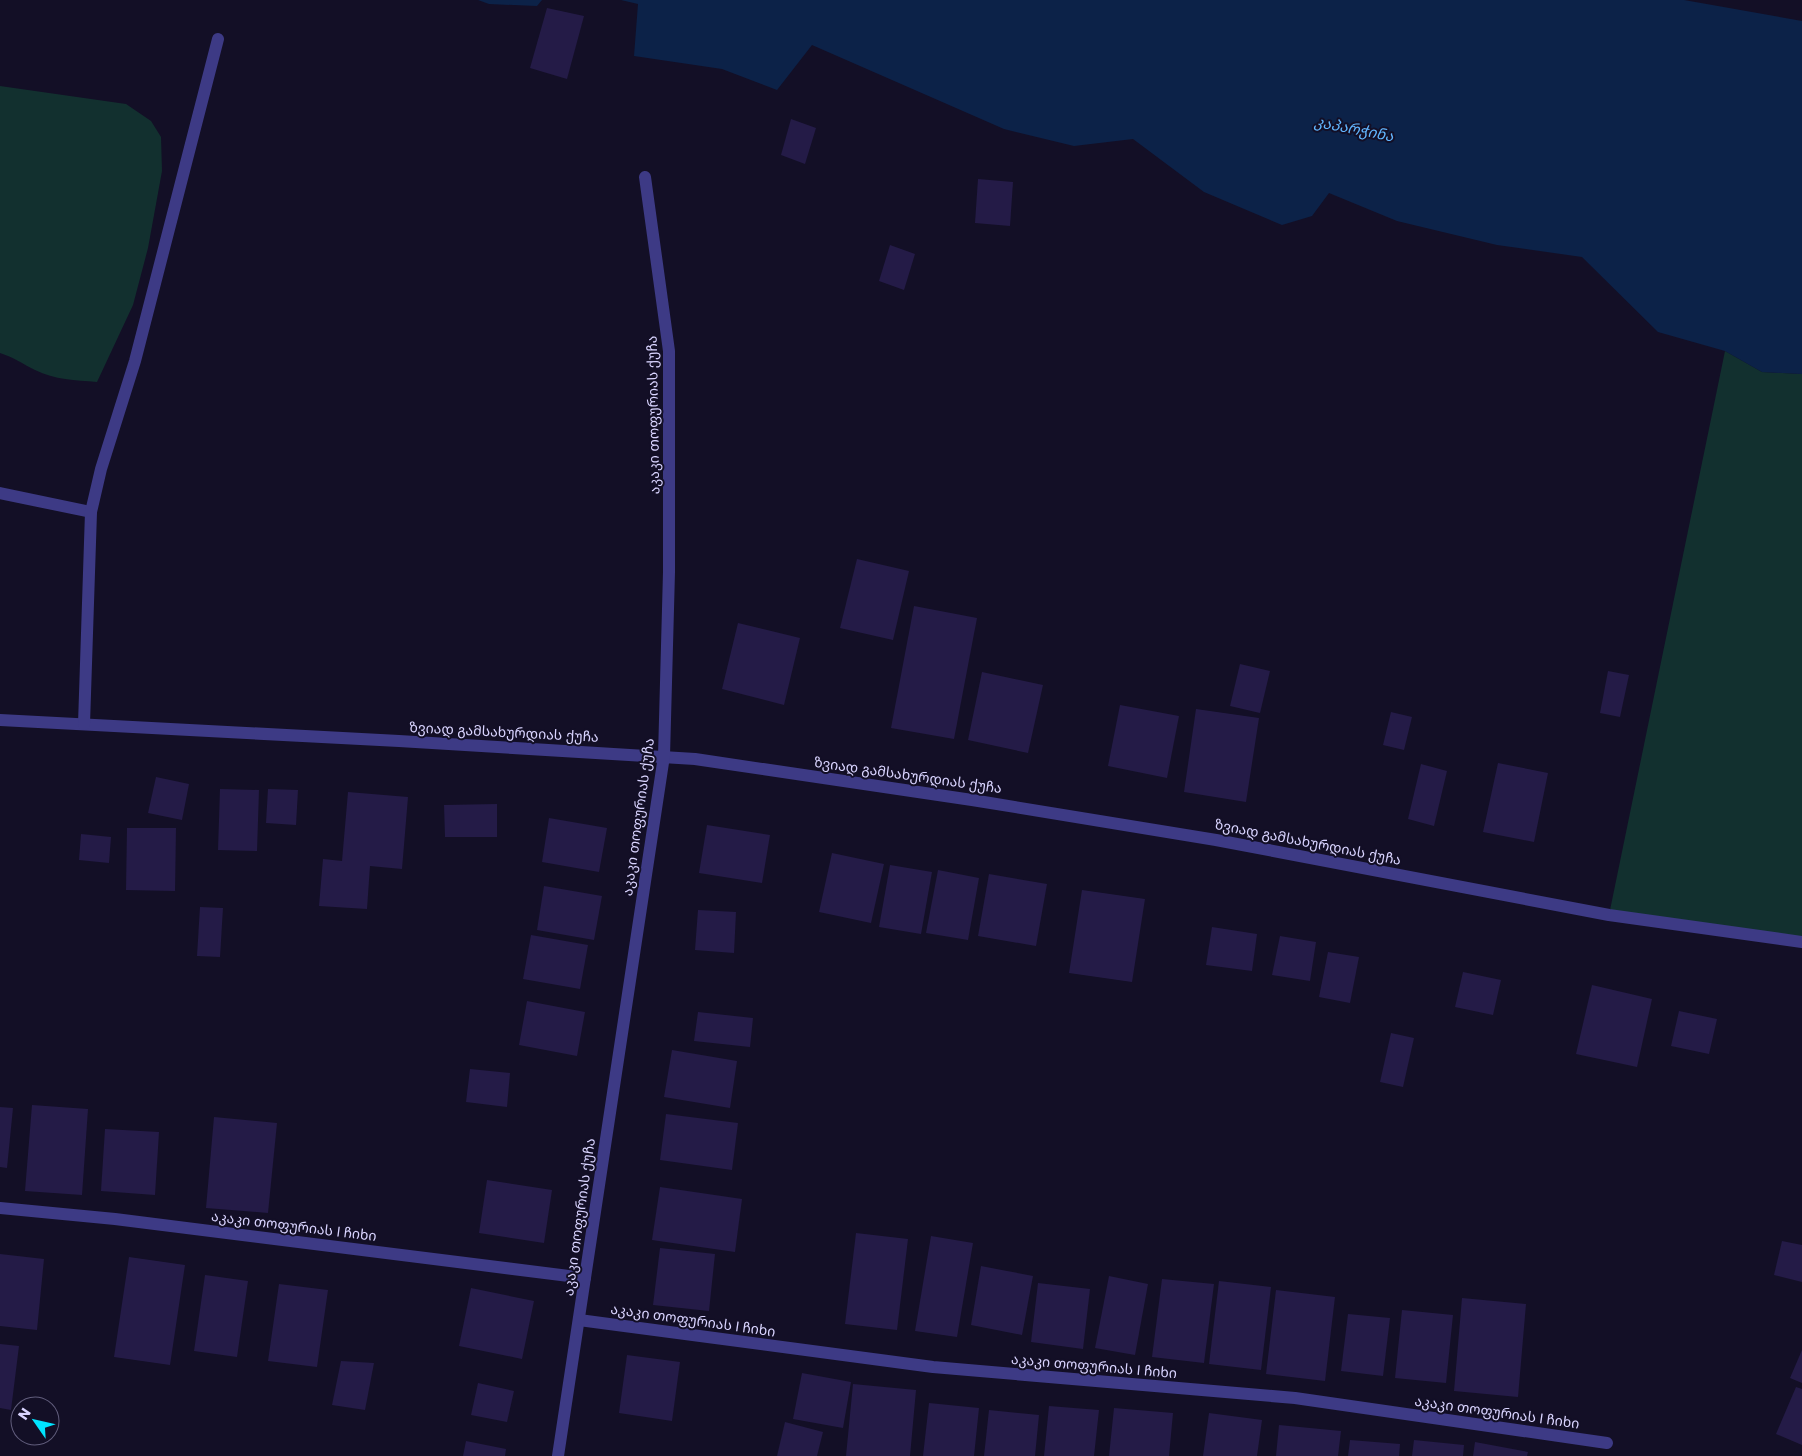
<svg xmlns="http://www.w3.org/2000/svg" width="1802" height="1456" font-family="Poppins,'Noto Sans Georgian',sans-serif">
<rect width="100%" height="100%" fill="#130f26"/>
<!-- green -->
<g fill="#12302f">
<path d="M0,86L126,104L151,121L161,137L162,171L148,248L133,305L97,382C75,380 55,380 35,370C23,364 13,357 0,353Z"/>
<polygon points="1725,351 1762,372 1802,374 1802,941 1609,915"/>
</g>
<!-- water -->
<g fill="#0c2248">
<polygon points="478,0 542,0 537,6 489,4"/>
<polygon points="621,0 1684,0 1802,21 1802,374 1762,372 1725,351 1658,332 1582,257 1497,245 1397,221 1329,193 1312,216 1282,225 1204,192 1133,139 1074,146 1004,129 812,45 777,90 722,69 634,56 638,4"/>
</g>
<!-- building -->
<g fill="#241b47">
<polygon points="547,8 584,16 567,79 530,68"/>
<polygon points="791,119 816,128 805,164 781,155"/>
<polygon points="978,179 1013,182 1010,226 975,223"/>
<polygon points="890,245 915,254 904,290 879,281"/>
<polygon points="857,559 909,571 893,640 840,628"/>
<polygon points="914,606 977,618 954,739 891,728"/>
<polygon points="738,623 800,638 784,705 722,689"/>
<polygon points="1240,664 1270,671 1260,713 1230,706"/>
<polygon points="1608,671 1629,675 1620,717 1600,713"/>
<polygon points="982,672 1043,685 1028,753 968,740"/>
<polygon points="1120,705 1179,716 1167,778 1108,766"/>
<polygon points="1196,709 1259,718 1246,802 1184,792"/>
<polygon points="1391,712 1412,717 1404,750 1383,745"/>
<polygon points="1498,763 1548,773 1534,842 1483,832"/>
<polygon points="1421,764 1447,771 1434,826 1408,819"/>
<polygon points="156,777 189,784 182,820 148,813"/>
<polygon points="220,789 259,790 257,851 218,850"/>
<polygon points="268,789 298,790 296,825 266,823"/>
<polygon points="348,792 408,797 402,869 370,866 367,909 319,906 323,859 342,861"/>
<polygon points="497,804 497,837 445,837 444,805"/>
<polygon points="549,818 607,828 599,872 542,862"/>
<polygon points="707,825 770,835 762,883 699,873"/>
<polygon points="127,828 176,828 175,891 126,890"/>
<polygon points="81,834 111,837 109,863 79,860"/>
<polygon points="832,853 884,864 871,923 819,912"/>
<polygon points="890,865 932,872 921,934 879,927"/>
<polygon points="938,870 979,878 968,940 926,933"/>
<polygon points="989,874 1047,884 1036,946 978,936"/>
<polygon points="544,886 602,896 594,940 537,930"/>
<polygon points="1082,890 1145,899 1132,982 1069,973"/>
<polygon points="200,907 223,908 220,957 197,956"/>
<polygon points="698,910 736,912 734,953 695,950"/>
<polygon points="1212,927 1257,934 1252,971 1206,965"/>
<polygon points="531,935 588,945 580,989 523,979"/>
<polygon points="1280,936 1316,942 1310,981 1272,975"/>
<polygon points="1328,952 1359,957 1350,1003 1319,997"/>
<polygon points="1463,972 1501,980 1493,1015 1455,1007"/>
<polygon points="1592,985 1652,999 1637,1067 1576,1054"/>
<polygon points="527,1001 585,1012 577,1056 519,1045"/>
<polygon points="1679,1011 1717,1019 1709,1054 1671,1046"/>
<polygon points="698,1012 753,1018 750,1047 694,1041"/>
<polygon points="1391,1033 1414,1038 1403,1087 1380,1082"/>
<polygon points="672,1050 737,1061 730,1108 664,1097"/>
<polygon points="470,1069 510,1073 507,1107 466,1102"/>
<polygon points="32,1105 88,1109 82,1195 25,1191"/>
<polygon points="0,1107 13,1108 7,1168 0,1167"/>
<polygon points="666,1114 738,1123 732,1170 660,1160"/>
<polygon points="214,1117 277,1123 268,1213 206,1208"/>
<polygon points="105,1129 159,1132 155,1195 101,1191"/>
<polygon points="487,1180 552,1190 544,1243 479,1233"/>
<polygon points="660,1187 742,1199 735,1252 652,1240"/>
<polygon points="856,1233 908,1239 897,1330 845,1324"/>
<polygon points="931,1236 973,1243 957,1337 915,1331"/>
<polygon points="1782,1241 1802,1245 1802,1282 1774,1275"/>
<polygon points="660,1248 715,1254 709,1311 653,1305"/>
<polygon points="0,1254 44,1259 37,1330 0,1326"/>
<polygon points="129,1257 185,1265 170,1365 114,1357"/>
<polygon points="981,1266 1033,1276 1022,1335 971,1325"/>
<polygon points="205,1275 248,1281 237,1357 194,1351"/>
<polygon points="1109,1276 1148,1284 1135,1355 1095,1348"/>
<polygon points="1162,1279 1214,1284 1204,1363 1152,1357"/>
<polygon points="1219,1281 1271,1287 1261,1370 1209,1364"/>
<polygon points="1038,1283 1090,1289 1083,1349 1031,1342"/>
<polygon points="279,1284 328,1290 317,1367 268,1361"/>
<polygon points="471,1288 534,1301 522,1359 459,1346"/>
<polygon points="1276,1290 1335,1297 1325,1381 1266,1374"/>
<polygon points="1462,1298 1526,1304 1518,1397 1454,1391"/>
<polygon points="1402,1310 1453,1315 1446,1383 1395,1378"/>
<polygon points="1348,1314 1390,1318 1383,1376 1341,1371"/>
<polygon points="0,1344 19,1346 11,1410 0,1408"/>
<polygon points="1802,1350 1802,1383 1790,1378"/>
<polygon points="627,1355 680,1362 672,1421 619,1413"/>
<polygon points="341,1361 374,1363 365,1410 332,1405"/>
<polygon points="802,1373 851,1382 843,1428 793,1419"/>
<polygon points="478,1383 514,1391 507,1422 471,1415"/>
<polygon points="853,1384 916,1390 910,1456 846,1456"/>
<polygon points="1796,1387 1802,1389 1802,1445 1776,1434"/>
<polygon points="929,1403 979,1408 974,1456 923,1456"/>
<polygon points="1049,1406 1099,1410 1094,1456 1044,1456"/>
<polygon points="1114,1408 1173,1413 1169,1456 1109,1456"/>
<polygon points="989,1410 1039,1415 1035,1456 984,1456"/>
<polygon points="1209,1413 1262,1420 1257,1456 1203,1456"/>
<polygon points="785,1422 823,1432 817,1456 777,1456"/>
<polygon points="1279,1425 1341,1431 1338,1456 1276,1456"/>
<polygon points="1350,1440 1400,1444 1399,1456 1348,1456"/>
<polygon points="1414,1440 1464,1445 1463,1456 1412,1456"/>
<polygon points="466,1441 506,1449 505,1456 463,1456"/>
<polygon points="1475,1442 1528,1452 1527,1456 1473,1456"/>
</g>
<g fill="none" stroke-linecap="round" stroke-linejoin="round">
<!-- service -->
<polyline stroke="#3d3a85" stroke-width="12" points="0,493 91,512"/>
<!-- minor -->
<g stroke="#3d3a85" stroke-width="12">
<polyline points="0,720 399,741 695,759 972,800 1216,840 1609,915 1802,942"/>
<polyline points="84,724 91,512 101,469 135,361 218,39"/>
<polyline points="0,1208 115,1219 585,1278"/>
<polyline points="579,1320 933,1367 1295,1398 1607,1443"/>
<polyline points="558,1456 664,756 669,572 669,351 645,177"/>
</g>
</g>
<g text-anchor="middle" stroke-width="4" stroke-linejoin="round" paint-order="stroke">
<!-- street labels -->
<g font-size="14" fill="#d9d4ff" stroke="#130f26">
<text transform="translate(653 415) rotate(-91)" y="5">აკაკი თოფურიას ქუჩა</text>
<text transform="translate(504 732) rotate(3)" y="5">ზვიად გამსახურდიას ქუჩა</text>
<text transform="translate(908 775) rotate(8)" y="5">ზვიად გამსახურდიას ქუჩა</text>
<text transform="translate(638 817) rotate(-82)" y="5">აკაკი თოფურიას ქუჩა</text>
<text transform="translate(1308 842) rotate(11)" y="5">ზვიად გამსახურდიას ქუჩა</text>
<text transform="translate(579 1217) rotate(-82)" y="5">აკაკი თოფურიას ქუჩა</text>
<text transform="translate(294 1226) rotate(7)" y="5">აკაკი თოფურიას I ჩიხი</text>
<text transform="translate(693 1320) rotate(8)" y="5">აკაკი თოფურიას I ჩიხი</text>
<text transform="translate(1094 1366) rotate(5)" y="5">აკაკი თოფურიას I ჩიხი</text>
<text transform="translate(1497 1412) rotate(8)" y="5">აკაკი თოფურიას I ჩიხი</text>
</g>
<!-- water labels -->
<g font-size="15" font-style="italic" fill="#62b6ff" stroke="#130f26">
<text transform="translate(1354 129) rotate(11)" y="5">კაპარჭინა</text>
</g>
</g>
<!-- north arrow -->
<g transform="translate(35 1421) rotate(304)"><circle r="24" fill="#130f26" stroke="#625e7d"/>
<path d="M0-4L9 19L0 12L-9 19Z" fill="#00e5ff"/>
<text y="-8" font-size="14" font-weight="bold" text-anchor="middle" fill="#d9d4ff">N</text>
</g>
</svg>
